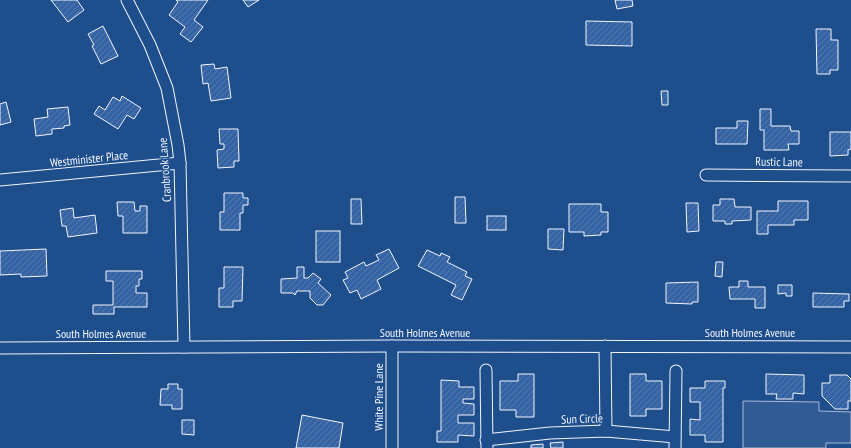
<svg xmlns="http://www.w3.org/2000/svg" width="851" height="448" font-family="'PT Sans Narrow',sans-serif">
<defs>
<pattern id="building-hatch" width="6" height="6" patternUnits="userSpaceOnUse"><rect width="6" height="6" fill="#3563a3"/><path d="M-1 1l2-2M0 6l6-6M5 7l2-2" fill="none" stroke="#537ab1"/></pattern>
</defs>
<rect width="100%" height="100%" fill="#1f4e8c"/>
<!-- parking -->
<polygon fill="#305b95" stroke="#a8bbd7" points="743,401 819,402 819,411 851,412 851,443 826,443 826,448 743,448"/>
<!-- building -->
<g fill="url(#building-hatch)" stroke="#f2f6ff">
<polygon points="51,0 77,0 84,10 68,22"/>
<polygon points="176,0 208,0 194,20 203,27 191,42 180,34 185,27 169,15 178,2"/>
<polygon points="243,0 259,0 248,7"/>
<polygon points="615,0 632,0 633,6 617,9"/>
<polygon points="586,21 632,22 632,46 586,45"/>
<polygon points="103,26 118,56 101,64 92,46 94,45 88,34"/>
<polygon points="816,29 831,29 831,40 838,40 838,70 830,70 830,74 817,74"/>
<polygon points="214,64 215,69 227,67 231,98 211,101 208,83 203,84 201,65"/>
<polygon points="661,91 668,91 668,105 662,105"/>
<polygon points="122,96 141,108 134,119 127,115 118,129 94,114 99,106 105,110 113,97 120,101"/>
<polygon points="6,102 11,122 0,125 0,104"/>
<polygon points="68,107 70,125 64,126 64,128 52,129 52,134 36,136 34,119 48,117 47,109"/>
<polygon points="760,109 771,109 771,126 790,126 791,131 799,131 799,144 788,144 789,150 764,150 764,130 760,130"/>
<polygon points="737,121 748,121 747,144 716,144 716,128 737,128"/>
<polygon points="219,129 238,129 239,161 234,161 234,167 218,168 217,150 224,149 224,144 220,144"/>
<polygon points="830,132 851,132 851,149 848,150 848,155 830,156"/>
<polygon points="224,193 243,193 243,198 248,198 248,205 243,205 243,213 240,213 240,230 220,230 220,212 224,212"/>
<polygon points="455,197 465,197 466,223 455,223"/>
<polygon points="351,199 361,199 362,224 351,224"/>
<polygon points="720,199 734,199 735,207 751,207 751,220 732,221 732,224 725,224 725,221 713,221 713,205 720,205"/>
<polygon points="778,201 808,201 808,220 794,220 794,225 768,225 768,234 757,234 757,211 778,211"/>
<polygon points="117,202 134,202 135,211 140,211 140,206 147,206 147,233 123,233 123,216 118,216"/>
<polygon points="686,203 698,203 699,231 687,232"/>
<polygon points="569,204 601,204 601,212 608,212 608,232 601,232 601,235 584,236 584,232 569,232"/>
<polygon points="73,208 74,218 95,215 97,233 68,237 66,226 62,226 60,210"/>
<rect x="487" y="216" width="19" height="14"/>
<polygon points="548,229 564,229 563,250 548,249"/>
<rect x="316" y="231" width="24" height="31"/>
<polygon points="46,249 47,276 21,277 21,274 0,275 0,251"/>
<polygon points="389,249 399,268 377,280 381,289 361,299 357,290 350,293 343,280 348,278 345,272 364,262 366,266 379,260 376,255"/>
<polygon points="427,250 440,256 441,253 450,257 447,262 467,272 465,276 472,279 462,300 451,295 456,285 418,266"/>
<polygon points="716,262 723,262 722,277 715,276"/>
<polygon points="224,267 243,267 242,301 233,301 233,307 219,307 219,288 224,288"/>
<polygon points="297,267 304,267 304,278 308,278 313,273 321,279 318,283 331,295 323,305 317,305 310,298 310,291 297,291 295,295 293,293 281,293 281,279 297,278"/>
<polygon points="106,271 142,271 142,279 139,279 139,286 136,286 136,293 147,293 147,307 114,307 114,314 93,314 93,305 113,305 113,281 106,281"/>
<polygon points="739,281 748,281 748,287 765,287 765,308 755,308 755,299 730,299 729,287 739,287"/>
<polygon points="698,282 698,302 692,302 692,304 666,303 666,283"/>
<polygon points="778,285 792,285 792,296 786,296 786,293 778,294"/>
<polygon points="813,293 849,294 849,301 844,301 844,307 813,307"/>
<polygon points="518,374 534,374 534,417 516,417 516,410 500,410 500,381 518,381"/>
<polygon points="630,374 646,374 646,381 662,381 662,409 646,409 646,416 630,416"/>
<polygon points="766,374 804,375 804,394 793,393 793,399 776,399 777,394 766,394"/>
<polygon points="830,375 847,375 851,379 851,401 848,401 848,409 835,409 822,396 822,383 830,383"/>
<polygon points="441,380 459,381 459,387 474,387 474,399 463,399 463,403 474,404 474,415 458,415 458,423 474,423 474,436 458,435 458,442 437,442 437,431 441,431"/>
<polygon points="705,381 725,381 725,388 723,388 723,442 705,442 705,435 690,435 690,419 700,420 700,402 690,402 690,388 705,388"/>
<polygon points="168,384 178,384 178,389 182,389 182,409 172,409 172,405 160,405 161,389 168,389"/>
<polygon points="302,415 343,423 339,448 296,448"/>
<polygon points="182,420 194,420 194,435 182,434"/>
<polygon points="563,442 563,448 551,448 550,443"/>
<polygon points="543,444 543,448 531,448 531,445"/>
</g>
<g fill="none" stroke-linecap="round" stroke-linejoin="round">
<defs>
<g id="minor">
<polyline points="127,0 150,45 167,88 178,145 180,163 184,347"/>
<polyline points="706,175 851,176"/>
<polyline points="0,180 180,163"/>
<polyline points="392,346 392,448"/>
<polyline points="605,346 606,431"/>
<polyline points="0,348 392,346 851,347"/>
<polyline points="486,370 487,448"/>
<polyline points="486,440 550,433 606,431 675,437"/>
<polyline points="675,448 676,371"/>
</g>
</defs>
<!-- minor casing -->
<use href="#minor" stroke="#f2f6ff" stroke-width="13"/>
<!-- minor -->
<use href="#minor" stroke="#1f4e8c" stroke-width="11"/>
</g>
<g text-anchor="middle" stroke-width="3" stroke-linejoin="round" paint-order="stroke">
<!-- street labels -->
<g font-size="12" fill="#f2f6ff" stroke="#1f4e8c">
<text transform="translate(89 159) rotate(-6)" y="4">Westminister Place</text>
<text transform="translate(779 162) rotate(1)" y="4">Rustic Lane</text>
<text transform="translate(165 170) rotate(-94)" y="4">Cranbrook Lane</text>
<text x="425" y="337">South Holmes Avenue</text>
<text x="750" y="337">South Holmes Avenue</text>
<text x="101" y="338">South Holmes Avenue</text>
<text transform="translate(379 397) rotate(-90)" y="4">White Pine Lane</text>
<text transform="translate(582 419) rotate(-2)" y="4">Sun Circle</text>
</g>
</g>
</svg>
